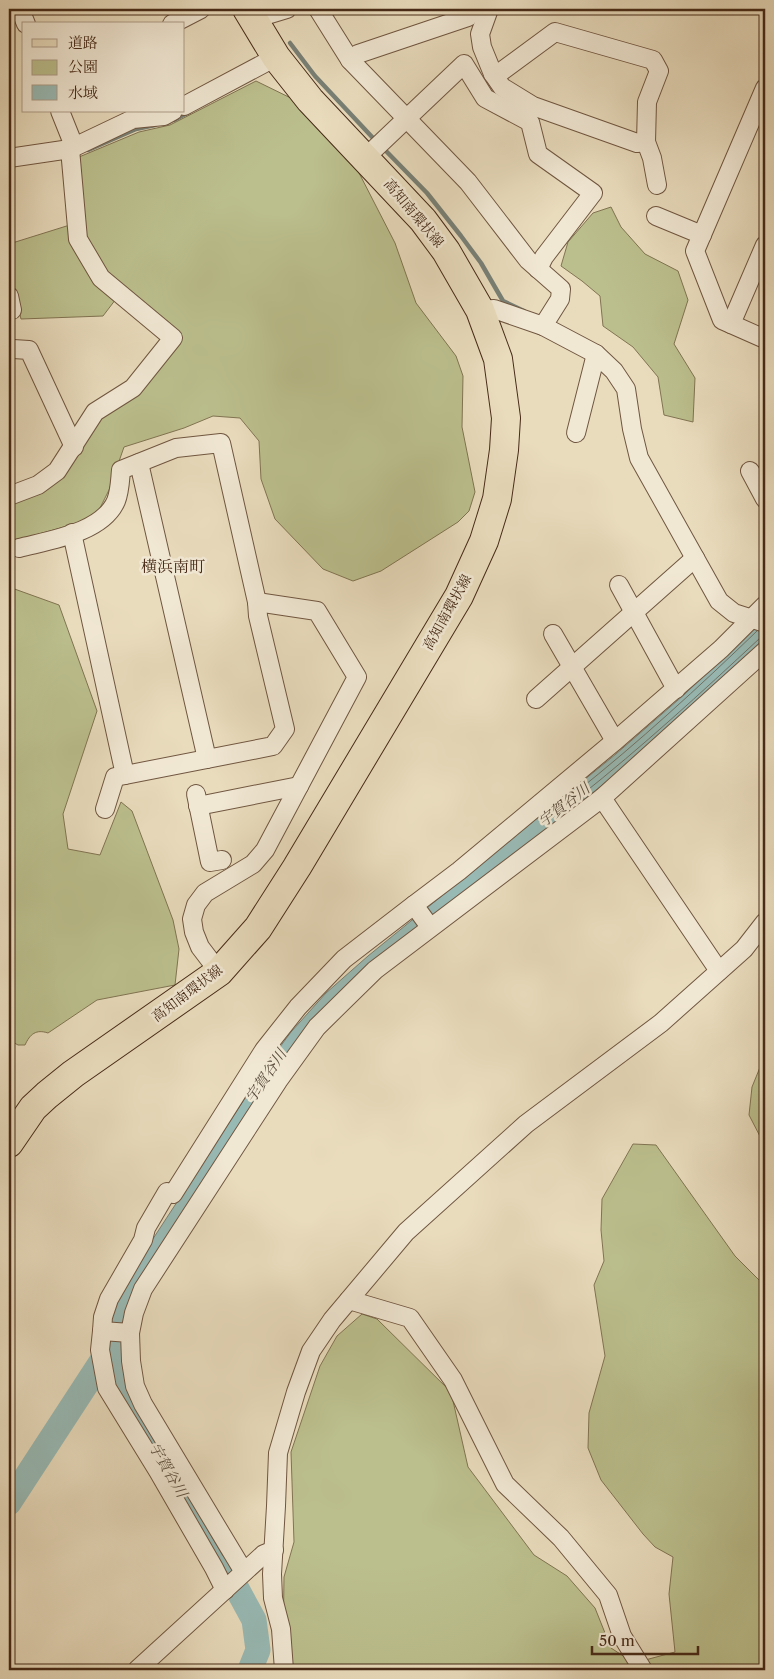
<svg xmlns="http://www.w3.org/2000/svg" width="774" height="1679" font-family="'Libre Caslon Text','Noto Serif JP',serif">
<rect width="100%" height="100%" fill="#e9dcbd"/>
<filter id="stains"><feTurbulence type="fractalNoise" baseFrequency=".004" numOctaves="4"/><feColorMatrix values="0 0 0 0 .2 0 0 0 0 .09 0 0 0 0 .02 0 0 0 .5 -.17"/></filter>
<radialGradient id="worn" r=".72"><stop offset=".6" stop-color="#630" stop-opacity="0"/><stop offset="1" stop-color="#630" stop-opacity=".3"/></radialGradient>
<!-- green -->
<g fill="#bbbf8d" stroke="#817452">
<polygon points="256,81 301,103 357,169 395,243 416,303 456,356 463,376 462,427 475,492 469,511 458,522 381,571 353,581 323,569 275,519 261,479 259,441 240,418 213,416 184,428 124,447 109,490 98,512 78,523 21,539 9,547 9,501 40,489 98,414 178,336 103,276 81,239 79,157 139,132 170,125"/>
<polygon points="611,207 621,227 645,254 678,271 688,300 674,344 695,378 693,422 664,415 658,377 633,347 603,326 600,296 582,281 561,266 568,242 593,213"/>
<polygon points="73,224 119,295 103,316 21,319 9,271 9,244"/>
<path d="M9,587L59,605L97,711L63,814L68,849L100,855L121,802L132,811L173,920L179,949L175,985L97,1000L48,1033C36,1029 30,1034 25,1045H18L9,1040Z"/>
<polygon points="765,1055 765,1146 749,1115 752,1087"/>
<polygon points="633,1144 656,1145 735,1256 760,1281 765,1279 765,1670 285,1670 283,1652 284,1577 294,1542 291,1452 320,1366 337,1336 362,1314 377,1319 451,1392 468,1467 534,1555 567,1576 595,1608 611,1648 634,1663 675,1652 669,1594 673,1557 655,1547 643,1534 601,1480 588,1448 589,1413 605,1356 594,1285 604,1261 601,1230 602,1199"/>
</g>
<!-- water -->
<path fill="#98bab5" stroke="#788076" d="M765,616V640L696,705L628,765L371,966L143,1274C138,1282 132,1292 129,1301C119,1332 121,1363 129,1394L223,1556L230,1561L229,1565L258,1617L249,1618L123,1404L113,1381L112,1362L105,1364L109,1321L118,1297L145,1251L266,1066L291,1032L326,993L368,956L616,754L685,694Z"/>
<g fill="none" stroke-linecap="round" stroke-linejoin="round">
<!-- shore -->
<path stroke="#707266" stroke-width="1" d="M757,631C698,688 639,742 575,793V797H579C642,747 701,693 760,638L765,636"/>
<!-- stream -->
<g stroke="#788076" stroke-width="4.5">
<polyline points="290,43 315,76 373,138"/>
<polyline points="174,120 189,112"/>
<polyline points="88,150 136,129 155,125"/>
<polyline points="386,151 427,193 461,236 481,263 503,301 524,311"/>
</g>
<!-- river -->
<g stroke="#98bab5" stroke-width="25">
<polyline points="9,1503 114,1342"/>
<polyline points="236,1587 254,1620 258,1650 250,1670"/>
</g>
<defs>
<g id="street">
<polyline points="20,9 26,24"/>
<polyline points="318,9 350,60 468,182 528,260 561,289 560,299 543,326"/>
<polyline points="489,9 480,34 482,47 493,74 502,87 533,106 637,143 646,142"/>
<polyline points="254,19 287,9"/>
<polyline points="172,24 201,9"/>
<polyline points="350,60 358,54 468,17 472,9"/>
<polyline points="493,74 502,71 555,32 653,60 659,71 647,102 646,142 652,158 657,185"/>
<polyline points="765,88 695,251 722,320 765,339"/>
<polyline points="184,106 276,57"/>
<polyline points="60,111 74,146"/>
<polyline points="9,158 70,149 133,119 164,116 173,111"/>
<polyline points="365,158 464,64 485,98 530,122 538,154 593,193 544,257 538,269"/>
<polyline points="656,216 702,235"/>
<polyline points="9,296 12,310"/>
<polyline points="480,310 494,309 543,326 596,354 614,371 626,389 632,429 639,458 719,601 734,613 765,623"/>
<polyline points="731,324 765,245"/>
<polyline points="13,349 29,350 74,447"/>
<polyline points="576,433 596,354"/>
<polyline points="139,463 207,759"/>
<polyline points="750,471 765,499"/>
<polyline points="9,496 38,485 57,471 95,412 133,388 173,338 101,278 78,239 70,149"/>
<polyline points="72,533 125,775"/>
<path d="M19,548C50,540 102,533 116,501C120,491 120,480 121,470L176,448L221,443L257,602L258,616L285,729L273,746L115,777L105,809"/>
<polyline points="619,585 676,689"/>
<polyline points="553,634 615,741"/>
<polyline points="536,699 695,558"/>
<polyline points="196,794 210,862 222,860"/>
<polyline points="602,798 719,971"/>
<polyline points="198,806 299,786"/>
<polyline points="430,927 414,905 459,871 615,741 721,649 765,605"/>
<polyline points="219,972 200,947 194,932 192,919 196,905 205,893 253,864 265,850 357,677 317,611 257,602"/>
<polyline points="349,1300 410,1318 453,1380 505,1484 561,1538 608,1595 622,1636 643,1670"/>
<polyline points="102,1331 100,1350 107,1388 158,1471 214,1568 225,1590"/>
<polyline points="130,1333 134,1313 143,1289 278,1081 317,1027 375,970 602,798 765,651"/>
<polyline points="244,1572 143,1404 135,1386 131,1361 130,1333 102,1331 103,1317 109,1299 143,1240 146,1228 167,1192 173,1194 264,1050 298,1007 344,959 414,905"/>
<polyline points="137,1670 264,1554 274,1550"/>
<polyline points="284,1670 281,1629 273,1598 272,1574 276,1506 278,1453 296,1392 311,1351 332,1320 406,1232 526,1124 661,1023 744,949 765,922"/>
</g>
<polyline id="primary" points="9,1143 33,1108 47,1095 73,1074 219,972 258,928 297,867 459,596 484,541 497,499 504,450 506,418 498,359 480,310 446,251 423,220 310,100 276,57 247,9"/>
</defs>
<!-- street casing -->
<use href="#street" stroke="#705640" stroke-width="20"/>
<!-- primary casing -->
<use href="#primary" stroke="#472a17" stroke-width="30"/>
<!-- street -->
<use href="#street" stroke="#f1e8d4" stroke-width="18"/>
<!-- primary -->
<use href="#primary" stroke="#e9dcbd" stroke-width="28"/>
</g>
<g text-anchor="middle" stroke-width="5" stroke-linejoin="round" paint-order="stroke">
<!-- street labels -->
<g font-size="14" fill="#472a17" stroke="#f1e8d4">
<text transform="translate(414 213) rotate(50)" y="5">高知南環状線</text>
<text transform="translate(447 612) rotate(-61)" y="5">高知南環状線</text>
<text transform="translate(187 993) rotate(-37)" y="5">高知南環状線</text>
</g>
<!-- water labels -->
<g font-size="15" font-style="italic" fill="#5b4e3e" stroke="#f1e8d4">
<text transform="translate(564 805) rotate(-38)" y="5">宇賀谷川</text>
<text transform="translate(266 1076) rotate(-56)" y="5">宇賀谷川</text>
<text transform="translate(168 1470) rotate(60)" y="5">宇賀谷川</text>
</g>
<!-- quarter labels -->
<g font-size="16" fill="#472a17" stroke="#f1e8d4">
<text x="173" y="572">横浜南町</text>
</g>
</g>
<!-- margin -->
<rect width="774" height="1679" fill="none" stroke="#e9dcbd" stroke-width="30"/>
<rect x="10" y="10" width="754" height="1659" fill="none" stroke="#472a17" stroke-width="2.5"/>
<rect x="15" y="15" width="744" height="1649" fill="none" stroke="#472a17"/>
<!-- legend -->
<rect x="22" y="22" width="162" height="90" fill="#f1e8d4" stroke="#ad9c88"/>
<rect x="32" y="39" width="25" height="8" fill="#e9dcbd" stroke="#ad9c88"/>
<text x="68" y="48" font-size="15" fill="#472a17">道路</text>
<rect x="32" y="60" width="25" height="15" fill="#bbbf8d" stroke="#ad9c88"/>
<text x="68" y="72" font-size="15" fill="#472a17">公園</text>
<rect x="32" y="85" width="25" height="15" fill="#98bab5" stroke="#ad9c88"/>
<text x="68" y="98" font-size="15" fill="#472a17">水域</text>
<!-- scale -->
<path d="M592 1646v8h106v-8" fill="none" stroke="#472a17" stroke-width="2.5"/>
<text x="599" y="1646" font-size="15" fill="#472a17" stroke="#f1e8d4" stroke-width="4" paint-order="stroke">50 m</text>
<rect width="100%" height="100%" filter="url(#stains)"/>
<rect width="100%" height="100%" fill="url(#worn)"/>
</svg>
